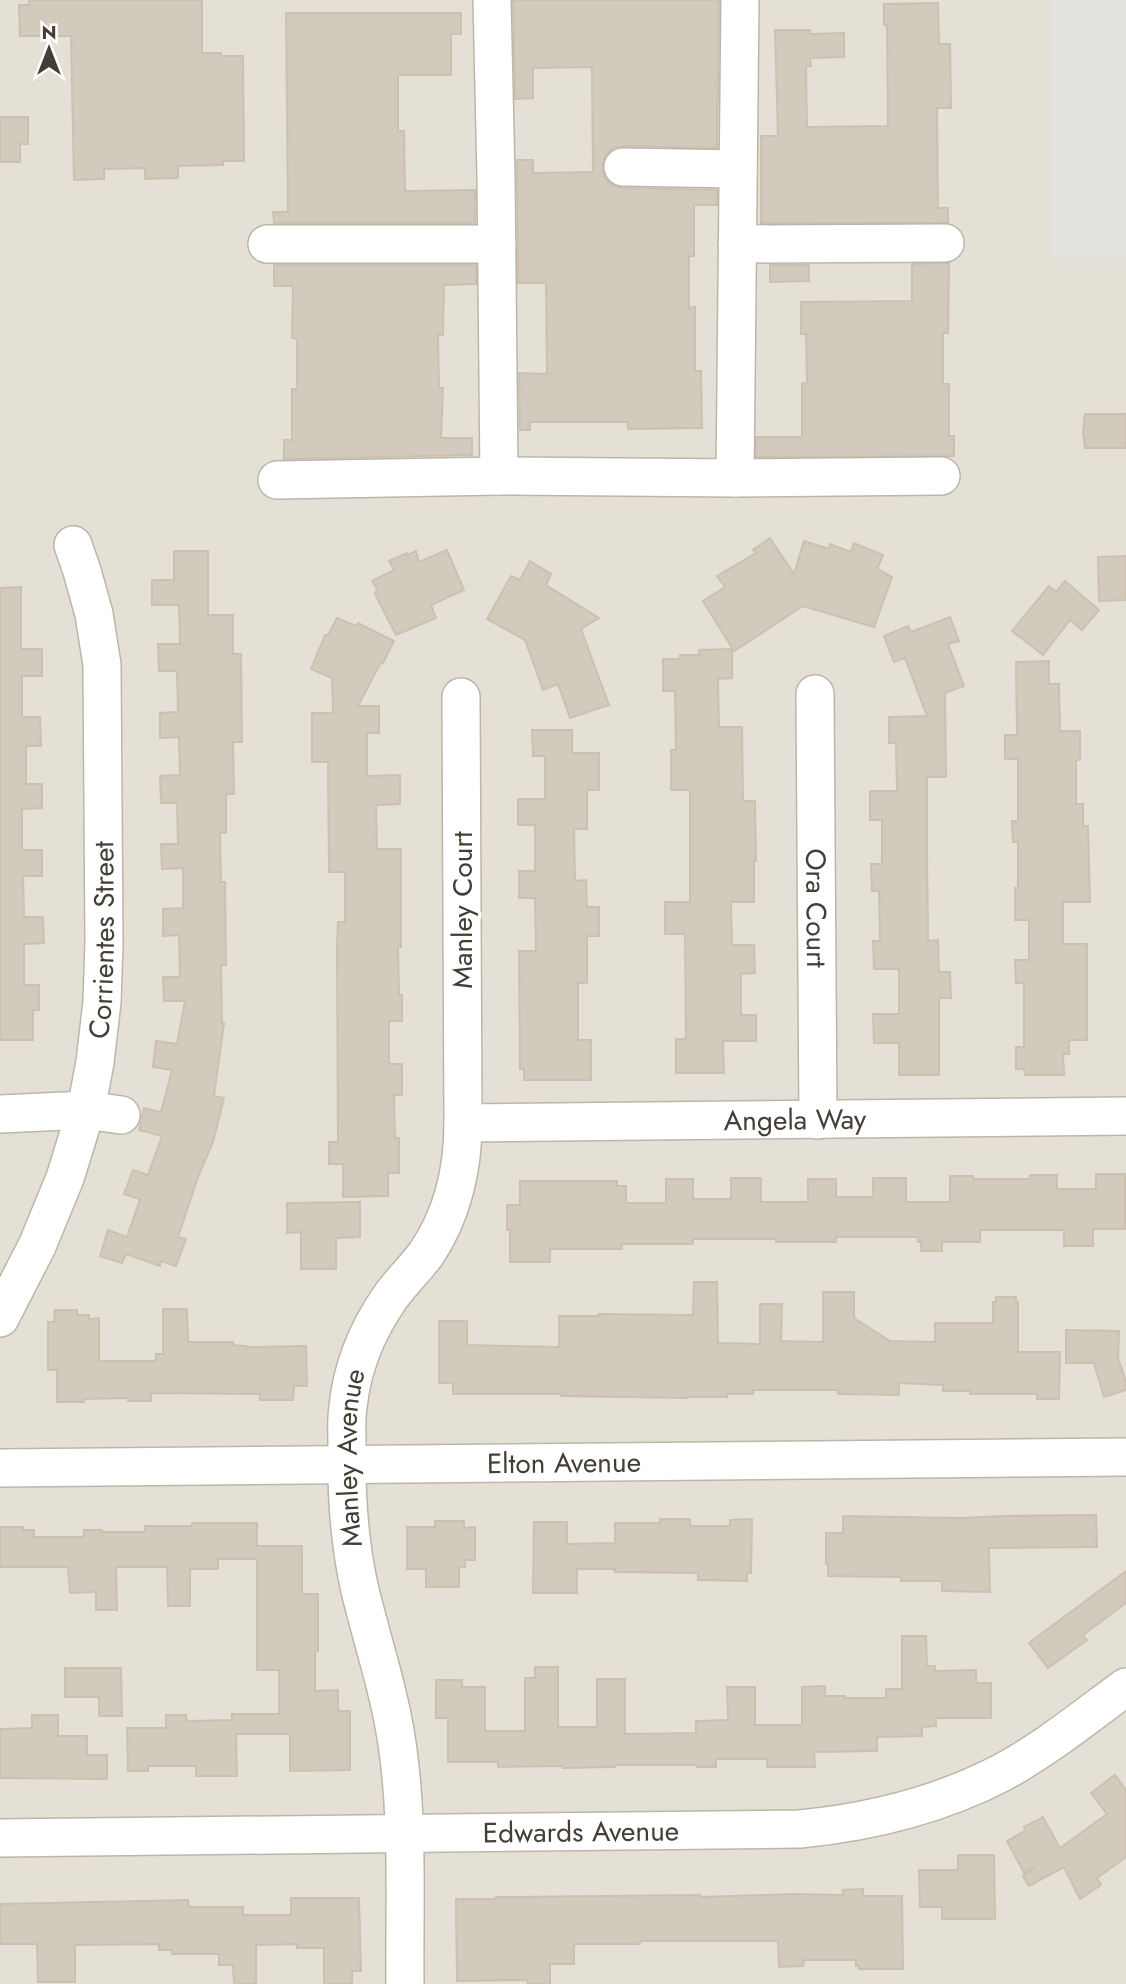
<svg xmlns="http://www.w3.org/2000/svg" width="1126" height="1984" font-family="Jost,sans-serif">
<rect width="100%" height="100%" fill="#f2eee6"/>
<!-- residential -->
<rect fill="#e5e0d5" x="0" y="0" width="1126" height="1984"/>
<!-- parking -->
<rect fill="#e3e1de" x="1050" y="0" width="76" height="257"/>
<!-- building -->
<g fill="#d2cabd" stroke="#ccc1b1" stroke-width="2">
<polygon points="29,0 202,0 202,53 221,53 221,56 243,56 244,161 223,161 223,165 178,166 178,178 145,179 145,168 104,169 104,179 74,180 71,36 20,36 19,5 29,5"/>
<polygon points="513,0 719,0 717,148 623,146 613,148 605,156 602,166 605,178 612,185 622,188 717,190 717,205 694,205 694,256 689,256 689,308 695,307 695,371 701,371 702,428 628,429 627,422 530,422 530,430 520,430 519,373 547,374 546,283 518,283 517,160 533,160 533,173 593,172 592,67 533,68 533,98 515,99"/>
<polygon points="938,3 939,44 950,44 951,108 937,108 938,208 948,208 948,223 761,223 761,136 778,136 775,30 810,30 810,34 844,33 844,57 810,58 811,66 806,67 807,127 888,126 887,25 884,25 884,4"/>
<polygon points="286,13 461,13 461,34 451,34 451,75 398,75 398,131 404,131 405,191 475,190 475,223 274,223 273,212 288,212"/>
<polygon points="0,117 28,117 28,144 20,144 20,162 0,162"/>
<polygon points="949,263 948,333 943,333 943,384 949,384 949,436 954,436 954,456 756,457 756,437 802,437 802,383 807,383 806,334 801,334 801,302 912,301 912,264"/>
<polygon points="274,265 476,265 476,284 444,285 443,335 438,335 439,388 443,388 441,438 472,438 472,455 284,459 284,440 292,440 292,389 297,389 297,339 292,338 293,286 274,286"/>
<polygon points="770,265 809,265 809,281 770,282"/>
<polygon points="1085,414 1126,414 1126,448 1085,448 1083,432"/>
<polygon points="770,538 794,574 804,541 829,549 830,544 851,552 854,543 883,555 877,569 892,577 874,627 803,606 734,651 703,601 725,587 717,576 756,553 753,550"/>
<polygon points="447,550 464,590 431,605 436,618 396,635 375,594 377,589 372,581 394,570 389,561 407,553 408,555 416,551 419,562"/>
<polygon points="174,551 208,551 208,615 233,615 233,654 241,654 242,742 233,742 234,794 226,794 226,833 220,833 221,882 225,882 226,965 221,965 222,1023 224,1023 214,1096 224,1098 213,1142 198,1177 178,1237 186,1239 176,1266 161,1261 160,1266 126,1254 122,1263 100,1256 108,1230 127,1237 140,1199 124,1194 133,1170 148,1175 162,1136 139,1130 144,1108 161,1112 172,1070 153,1067 156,1041 177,1044 185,1001 164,1001 163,977 180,977 179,935 163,936 163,909 183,908 183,868 162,869 161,844 178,844 177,803 161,803 160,776 180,775 179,737 160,738 160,713 178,712 177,671 159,671 158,644 180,644 179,605 152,605 152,580 174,580"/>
<polygon points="1126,556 1126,600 1099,601 1098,557"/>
<polygon points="530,561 551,574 546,585 599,618 581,629 609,705 570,718 558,684 543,690 525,640 487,619 511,576 520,580"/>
<polygon points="1065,581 1099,610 1082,630 1070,620 1043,655 1012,631 1049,586 1056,592"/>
<polygon points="21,587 21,649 42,649 42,676 22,676 22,717 40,717 41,746 26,746 26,784 42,784 42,808 22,809 22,850 42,850 42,876 23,876 24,917 43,917 44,943 24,944 24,985 39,985 39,1010 33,1010 33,1040 0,1040 0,588"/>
<polygon points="950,617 959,641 948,644 964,686 945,693 946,777 927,777 927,853 928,941 938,940 939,972 950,972 951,998 939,998 939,1075 899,1075 899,1043 874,1043 873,1014 899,1014 899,969 874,969 873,941 880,941 879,891 872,891 871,864 882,864 882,820 870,820 870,791 897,791 896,743 889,743 889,717 927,716 905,658 894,662 884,636 908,626 911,632"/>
<polygon points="337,618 356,626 358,623 394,641 383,663 381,662 358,706 379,706 379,733 367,733 367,776 400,775 400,804 376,805 377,849 401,849 401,947 398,947 399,995 402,995 402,1021 389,1021 389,1064 402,1064 402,1095 394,1095 395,1138 399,1138 399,1173 388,1173 388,1196 343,1197 343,1164 329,1164 329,1142 338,1142 337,945 338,922 345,922 345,872 329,872 328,762 312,762 312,713 333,713 332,678 311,669 325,635 328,635"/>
<polygon points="732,649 732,678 718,679 719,727 742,727 743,801 755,801 756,861 754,861 754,902 731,902 732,945 754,945 755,973 741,974 741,1015 756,1015 756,1041 723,1041 724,1073 676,1073 676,1039 686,1039 685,934 665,934 665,902 690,902 690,790 671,790 671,750 676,750 675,691 663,691 663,659 680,659 680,655 699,655 699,650"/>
<polygon points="1049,661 1049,684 1059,684 1060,731 1080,731 1080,760 1076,760 1076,804 1083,804 1083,826 1088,826 1090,902 1063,902 1063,944 1087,944 1087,1040 1069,1040 1069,1054 1063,1054 1064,1075 1025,1075 1024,1069 1016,1069 1016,1047 1024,1047 1024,983 1016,983 1015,960 1029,960 1029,920 1015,920 1015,888 1018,888 1018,842 1013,842 1012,821 1018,821 1018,759 1005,759 1005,735 1017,735 1016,662"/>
<polygon points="532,730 572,730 572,753 599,753 599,790 587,790 587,829 574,829 575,881 586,880 587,907 599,907 599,936 587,936 587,983 578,983 578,1040 591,1040 591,1080 524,1080 524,1069 520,1069 519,951 536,951 535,898 519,898 519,871 535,871 535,825 518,825 518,799 545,799 545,756 533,756"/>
<polygon points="1096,1174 1125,1174 1125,1229 1093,1229 1093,1246 1064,1246 1064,1230 980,1230 980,1242 942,1242 942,1251 921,1251 921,1242 918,1242 918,1237 836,1237 836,1242 776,1242 776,1239 693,1239 693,1244 621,1244 622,1249 550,1249 550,1262 510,1262 510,1230 507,1230 507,1205 520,1205 520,1181 617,1181 617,1186 626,1186 626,1203 666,1203 666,1179 693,1179 693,1199 731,1199 731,1178 761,1178 761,1202 808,1202 808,1179 836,1179 836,1197 873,1197 873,1178 906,1178 906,1202 950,1202 950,1176 973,1176 973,1179 1030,1179 1030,1175 1057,1175 1057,1189 1096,1189"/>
<polygon points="360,1202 360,1237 336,1238 336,1269 301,1269 301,1232 287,1233 287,1203"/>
<polygon points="694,1282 717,1282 718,1343 760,1344 760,1304 782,1304 781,1341 823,1342 823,1292 854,1292 854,1318 890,1341 935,1342 935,1323 993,1323 993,1302 996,1302 996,1297 1016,1297 1016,1302 1018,1302 1018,1352 1060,1352 1059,1399 1037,1399 1037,1394 970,1394 970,1391 943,1391 943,1385 899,1383 899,1395 838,1394 838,1390 753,1390 753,1394 727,1394 727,1397 687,1397 687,1398 561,1396 561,1394 453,1394 453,1383 439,1383 439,1321 467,1321 467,1345 559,1347 559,1316 599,1316 599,1314 693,1315"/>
<polygon points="163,1309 187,1309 188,1342 233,1342 233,1345 253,1347 306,1346 307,1386 294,1386 293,1400 260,1400 260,1394 151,1393 151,1401 128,1401 128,1398 84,1399 84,1402 57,1402 57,1370 48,1370 48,1322 54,1322 55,1310 77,1310 77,1315 89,1315 89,1319 99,1318 99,1361 156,1361 156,1354 163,1354"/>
<polygon points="1066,1330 1119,1331 1118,1358 1126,1382 1126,1390 1104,1397 1094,1363 1066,1363"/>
<polygon points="1096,1515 1097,1547 989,1548 990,1592 942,1591 942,1581 901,1581 901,1577 828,1576 828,1564 826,1564 826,1533 843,1533 843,1516 963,1518 1003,1516"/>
<polygon points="660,1519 690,1519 690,1526 730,1526 730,1520 752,1519 751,1573 747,1573 747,1581 698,1580 698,1573 615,1572 615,1569 577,1569 577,1593 533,1593 534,1522 567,1522 567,1544 615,1543 615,1523 660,1523"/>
<polygon points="435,1521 464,1521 464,1528 475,1527 475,1560 465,1560 465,1567 459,1567 459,1587 426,1587 426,1569 407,1569 407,1527 435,1527"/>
<polygon points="192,1523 257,1523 257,1546 302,1546 302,1594 318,1594 318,1651 315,1651 315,1691 338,1690 338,1711 350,1711 350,1770 290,1771 290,1734 236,1734 237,1776 196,1776 196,1766 148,1766 148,1771 128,1771 127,1728 166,1728 166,1715 186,1715 187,1721 232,1720 232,1714 279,1714 279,1670 257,1670 257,1559 218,1559 218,1569 190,1569 190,1606 168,1606 167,1567 116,1567 117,1610 96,1610 96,1592 70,1593 68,1567 0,1567 0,1527 23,1527 23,1530 34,1530 34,1537 84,1537 84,1530 102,1530 102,1532 145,1532 145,1526 192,1526"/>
<polygon points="1126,1571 1126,1603 1083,1635 1087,1640 1048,1668 1029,1643"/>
<polygon points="902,1636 926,1636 927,1666 935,1666 935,1671 976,1670 976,1683 991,1683 991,1718 936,1718 936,1726 922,1727 922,1736 877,1737 877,1751 814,1752 815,1767 767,1767 767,1759 716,1759 716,1767 697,1767 697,1765 615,1765 615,1767 563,1768 563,1766 498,1767 498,1762 448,1762 448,1718 436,1718 436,1680 462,1680 462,1687 485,1687 485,1731 525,1731 525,1678 535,1678 535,1667 558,1667 558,1727 597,1727 597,1679 625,1679 625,1734 696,1733 696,1721 728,1720 727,1687 755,1687 755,1725 802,1725 802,1687 825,1686 825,1696 845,1696 845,1698 886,1698 886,1689 902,1689"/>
<polygon points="65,1668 121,1668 122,1716 99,1716 99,1697 65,1697"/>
<polygon points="32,1715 58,1715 58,1736 87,1736 87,1755 107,1755 107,1779 0,1778 0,1729 32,1728"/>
<polygon points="1115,1775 1126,1790 1126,1857 1097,1878 1101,1885 1080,1899 1064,1867 1029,1886 1023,1876 1034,1868 1024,1873 1007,1841 1025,1831 1024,1827 1043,1817 1060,1848 1107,1814 1091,1793"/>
<polygon points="958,1855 994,1855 995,1919 942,1919 942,1907 920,1907 919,1870 958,1870"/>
<polygon points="863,1889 863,1896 902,1896 903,1969 859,1969 859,1966 856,1966 856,1960 804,1960 803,1966 779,1967 778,1941 640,1941 640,1944 576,1944 574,1945 574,1964 550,1964 550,1984 528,1984 527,1980 457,1981 456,1899 496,1899 496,1897 700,1895 700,1897 796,1894 843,1895 843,1890"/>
<polygon points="291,1898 359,1898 361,1971 352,1971 352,1984 324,1984 324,1948 297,1948 297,1944 256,1945 256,1984 234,1984 233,1965 219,1965 219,1954 172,1954 172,1950 159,1950 159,1944 75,1945 75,1982 38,1982 37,1944 0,1944 0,1904 188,1900 189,1907 243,1907 243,1915 291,1915"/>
</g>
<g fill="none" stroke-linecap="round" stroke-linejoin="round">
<defs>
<g id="minor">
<polyline points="492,0 496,178 499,476"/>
<polyline points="623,167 738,169"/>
<polyline points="267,244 497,244"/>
<polyline points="737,244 945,243"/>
<polyline points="735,478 740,0"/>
<polyline points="277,480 499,476 735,478 941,476"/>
<path id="s1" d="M815,694L818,1120"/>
<polyline points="0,1114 86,1110 121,1115"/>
<path id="s2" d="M463,1123L1126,1116"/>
<path id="s3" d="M0,1318L37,1246L65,1178L86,1110L95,1062L102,1002L104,943L102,665L94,614L82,571L73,545"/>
<path id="s4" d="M0,1468L1126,1457"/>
<path id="s5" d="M0,1838L800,1829C871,1822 940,1805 1003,1772C1047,1748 1086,1716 1126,1687"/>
<path id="s6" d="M405,1984C404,1895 410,1802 392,1715C383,1671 369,1629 359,1586C349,1540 346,1491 347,1444C347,1432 346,1419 348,1407C352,1368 367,1331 389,1299C400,1283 414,1270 426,1254C452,1216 463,1169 463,1123L461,697"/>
</g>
</defs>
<!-- minor casing -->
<use href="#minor" stroke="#bcb6aa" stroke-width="40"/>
<!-- minor -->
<use href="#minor" stroke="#fff" stroke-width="37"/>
</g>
<g text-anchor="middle" stroke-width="7" stroke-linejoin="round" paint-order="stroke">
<!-- street labels -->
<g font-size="28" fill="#443e36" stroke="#fff">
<text dy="10" stroke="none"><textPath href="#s1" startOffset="214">Ora Court</textPath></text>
<text transform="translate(462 910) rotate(-90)" y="10">Manley Court</text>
<text dy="10" stroke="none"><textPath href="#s3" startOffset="397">Corrientes Street</textPath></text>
<text dy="10" stroke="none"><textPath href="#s2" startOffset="332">Angela Way</textPath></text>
<text dy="10" stroke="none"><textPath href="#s6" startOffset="532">Manley Avenue</textPath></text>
<text dy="10" stroke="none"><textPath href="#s4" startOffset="564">Elton Avenue</textPath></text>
<text dy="10" stroke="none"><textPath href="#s5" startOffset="581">Edwards Avenue</textPath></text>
</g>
</g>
<!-- north arrow -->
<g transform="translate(49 49)" stroke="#ffffff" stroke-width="5" paint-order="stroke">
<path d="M0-5L12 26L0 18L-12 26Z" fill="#443e36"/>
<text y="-10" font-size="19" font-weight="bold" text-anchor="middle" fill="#443e36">N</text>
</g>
</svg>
